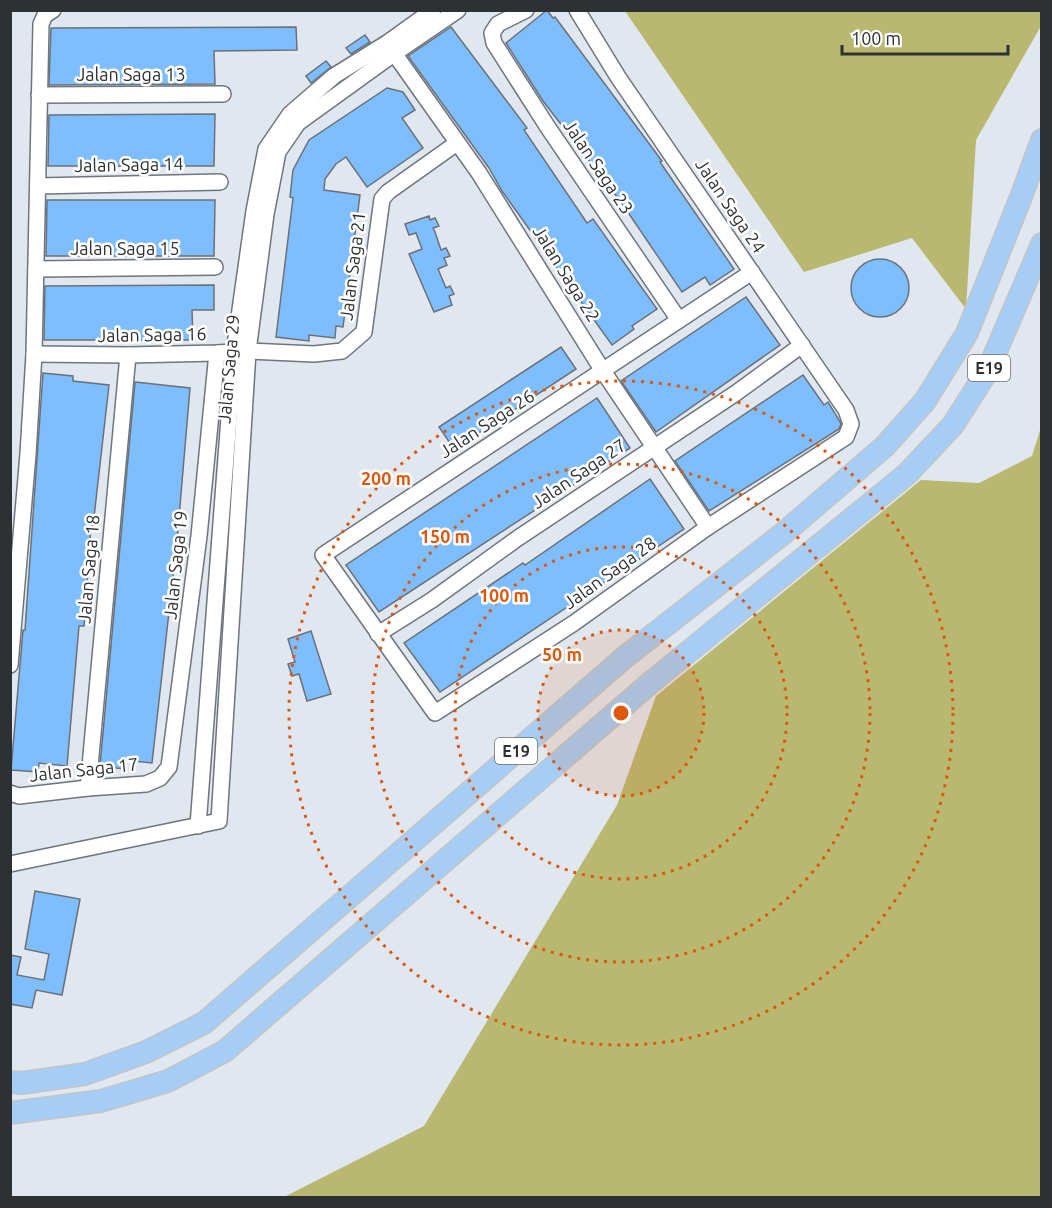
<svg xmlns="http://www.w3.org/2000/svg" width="1052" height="1208" font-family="Ubuntu,sans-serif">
<rect width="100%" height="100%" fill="#e0e7ee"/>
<!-- green -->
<g fill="#b9b870">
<polygon points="625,11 1041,11 1041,26 976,140 966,309 912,238 804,272"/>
<polygon points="1041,427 1041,1197 284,1197 424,1126 617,805 656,696 921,480 979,483 1032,456"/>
</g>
<!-- building -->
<g fill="#7ebefe" stroke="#6b7178" stroke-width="1.5">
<polygon points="547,10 553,18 555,17 662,161 660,162 734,269 710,285 705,277 682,292 621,202 543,101 506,43"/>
<polygon points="296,27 297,50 214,51 215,84 49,85 51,28"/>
<polygon points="451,27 527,128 524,130 587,223 593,219 657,309 632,326 634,329 612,345 502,191 489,168 408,56"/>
<polygon points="365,35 370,42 351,54 346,48"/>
<polygon points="326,61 331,67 311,83 306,76"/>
<polygon points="387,88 403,92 415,110 402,118 423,148 367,187 346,157 336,164 325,179 324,190 360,195 343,327 336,326 335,338 309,335 309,341 276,337 293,198 290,197 293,170 309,140"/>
<polygon points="215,114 214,166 48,166 49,115"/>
<polygon points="47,200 215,200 214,256 46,256"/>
<polygon points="429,216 430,220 435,218 439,226 433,228 435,232 441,250 446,248 450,256 444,258 447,265 438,269 446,288 450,286 454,294 449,296 452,305 434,312 409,254 422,249 416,233 409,235 405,224"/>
<circle cx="880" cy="288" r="29"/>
<polygon points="214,285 214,310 192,310 193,340 44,340 45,286"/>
<polygon points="746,297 780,345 656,432 621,381"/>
<polygon points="561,347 576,369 454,449 439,427"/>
<polygon points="43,373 73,376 73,381 109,385 93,526 91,526 84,626 79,626 67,766 39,763 38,772 11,770 23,630 25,630"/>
<polygon points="803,375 824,405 828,402 839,420 841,424 839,429 709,511 675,461"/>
<polygon points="135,382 190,388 177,541 152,763 124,760 124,769 100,766"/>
<polygon points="597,398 630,448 379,612 346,565"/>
<polygon points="650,479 684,529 440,692 404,643 523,563 525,565"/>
<polygon points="311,631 331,694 307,701 299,674 292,676 288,664 295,662 288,639"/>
<polygon points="35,891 80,899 62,995 36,990 32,1008 10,1004 10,955 21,957 17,975 44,980 49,954 25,949"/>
</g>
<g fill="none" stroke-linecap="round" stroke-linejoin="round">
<defs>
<g id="minor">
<polyline points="526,10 498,24 492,33 494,43 547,126 679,320"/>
<polyline points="577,10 618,77 846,410 851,424 846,437 708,527 574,623 435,713 323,555 752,272"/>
<polyline points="389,46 479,173 603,371 708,527"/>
<polyline points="39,95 223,94"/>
<polyline points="38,186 220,182"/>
<polyline points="36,269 215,267"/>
<polyline points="34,354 128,355 217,353 248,351 314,354 342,351 364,332 382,199 388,192 457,143"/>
<polyline points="378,634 432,600 518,538 736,393 802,345"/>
<polyline points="10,665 28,454 34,354 41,24 45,15 53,10"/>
<polyline points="88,788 128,355"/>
<polyline points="10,793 19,796 88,788 146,784 160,778 169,767 199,536 217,353"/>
<polyline points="198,826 234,352 254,211 266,149 290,114 334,76 387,43 433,10"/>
<polyline points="10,864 219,821 248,351 266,214 278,152 298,123 395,53 458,10"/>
</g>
<g id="highway">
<polyline points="10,1082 22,1083 85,1074 146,1052 204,1023 625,657 785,532 885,446 925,401 967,333 1021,197 1042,140"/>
<polyline points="10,1113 101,1101 168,1081 225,1051 649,684 907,474 953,425 988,370 1042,244"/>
</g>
</defs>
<!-- minor casing -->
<use href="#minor" stroke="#6f757c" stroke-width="18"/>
<!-- highway casing -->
<use href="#highway" stroke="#c4c5c6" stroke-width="24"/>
<!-- minor -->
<use href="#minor" stroke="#fff" stroke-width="15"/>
<!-- highway -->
<use href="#highway" stroke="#a5cdf5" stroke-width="21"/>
</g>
<!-- distance rings -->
<circle cx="621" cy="713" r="83" fill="#df570e" fill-opacity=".12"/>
<g fill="none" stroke="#df570e" stroke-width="3" stroke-dasharray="3 6">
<circle cx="621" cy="713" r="83"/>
<circle cx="621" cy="713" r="166"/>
<circle cx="621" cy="713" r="249"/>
<circle cx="621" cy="713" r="332"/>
</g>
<g text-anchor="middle" stroke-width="5" stroke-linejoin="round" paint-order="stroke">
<!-- shield labels -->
<g fill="#fff" stroke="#6d6f71" stroke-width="1.5">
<rect x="968" y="355" width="42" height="26" rx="4.5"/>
<rect x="495" y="738" width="42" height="26" rx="4.5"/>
</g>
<g font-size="16" font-weight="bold" fill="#2e3134">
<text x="989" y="374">E19</text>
<text x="516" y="757">E19</text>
</g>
<!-- street labels -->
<g font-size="18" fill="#2e3134" stroke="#fff">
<text x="131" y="81">Jalan Saga 13</text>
<text transform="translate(129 165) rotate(-1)" y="6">Jalan Saga 14</text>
<text transform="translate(598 167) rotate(56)" y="6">Jalan Saga 23</text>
<text transform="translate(730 206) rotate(56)" y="6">Jalan Saga 24</text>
<text x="125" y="255">Jalan Saga 15</text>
<text transform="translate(353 266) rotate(-83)" y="6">Jalan Saga 21</text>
<text transform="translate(566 274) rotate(58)" y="6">Jalan Saga 22</text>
<text transform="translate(152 335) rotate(-1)" y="6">Jalan Saga 16</text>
<text transform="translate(229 369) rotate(-85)" y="6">Jalan Saga 29</text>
<text transform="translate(487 424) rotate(-33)" y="6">Jalan Saga 26</text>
<text transform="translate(579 474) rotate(-34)" y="6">Jalan Saga 27</text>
<text transform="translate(176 565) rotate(-84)" y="6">Jalan Saga 19</text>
<text transform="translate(89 569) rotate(-85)" y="6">Jalan Saga 18</text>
<text transform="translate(610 573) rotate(-36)" y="6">Jalan Saga 28</text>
<text transform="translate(84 770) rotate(-6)" y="6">Jalan Saga 17</text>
</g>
</g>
<circle cx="621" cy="713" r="9" fill="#df570e" stroke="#fff" stroke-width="3"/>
<g font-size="18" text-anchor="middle" font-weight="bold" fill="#df570e" stroke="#fff" stroke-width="5" stroke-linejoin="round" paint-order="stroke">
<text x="386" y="485">200 m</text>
<text x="445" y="543">150 m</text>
<text x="504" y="602">100 m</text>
<text x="562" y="661">50 m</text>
</g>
<!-- border -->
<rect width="1052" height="1208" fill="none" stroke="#2e3134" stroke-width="24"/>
<!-- scale -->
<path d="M842 45v9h166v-9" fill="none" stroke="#2e3134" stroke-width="3"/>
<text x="851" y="45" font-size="18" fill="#2e3134" stroke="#ffffff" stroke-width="4.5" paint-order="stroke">100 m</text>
</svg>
